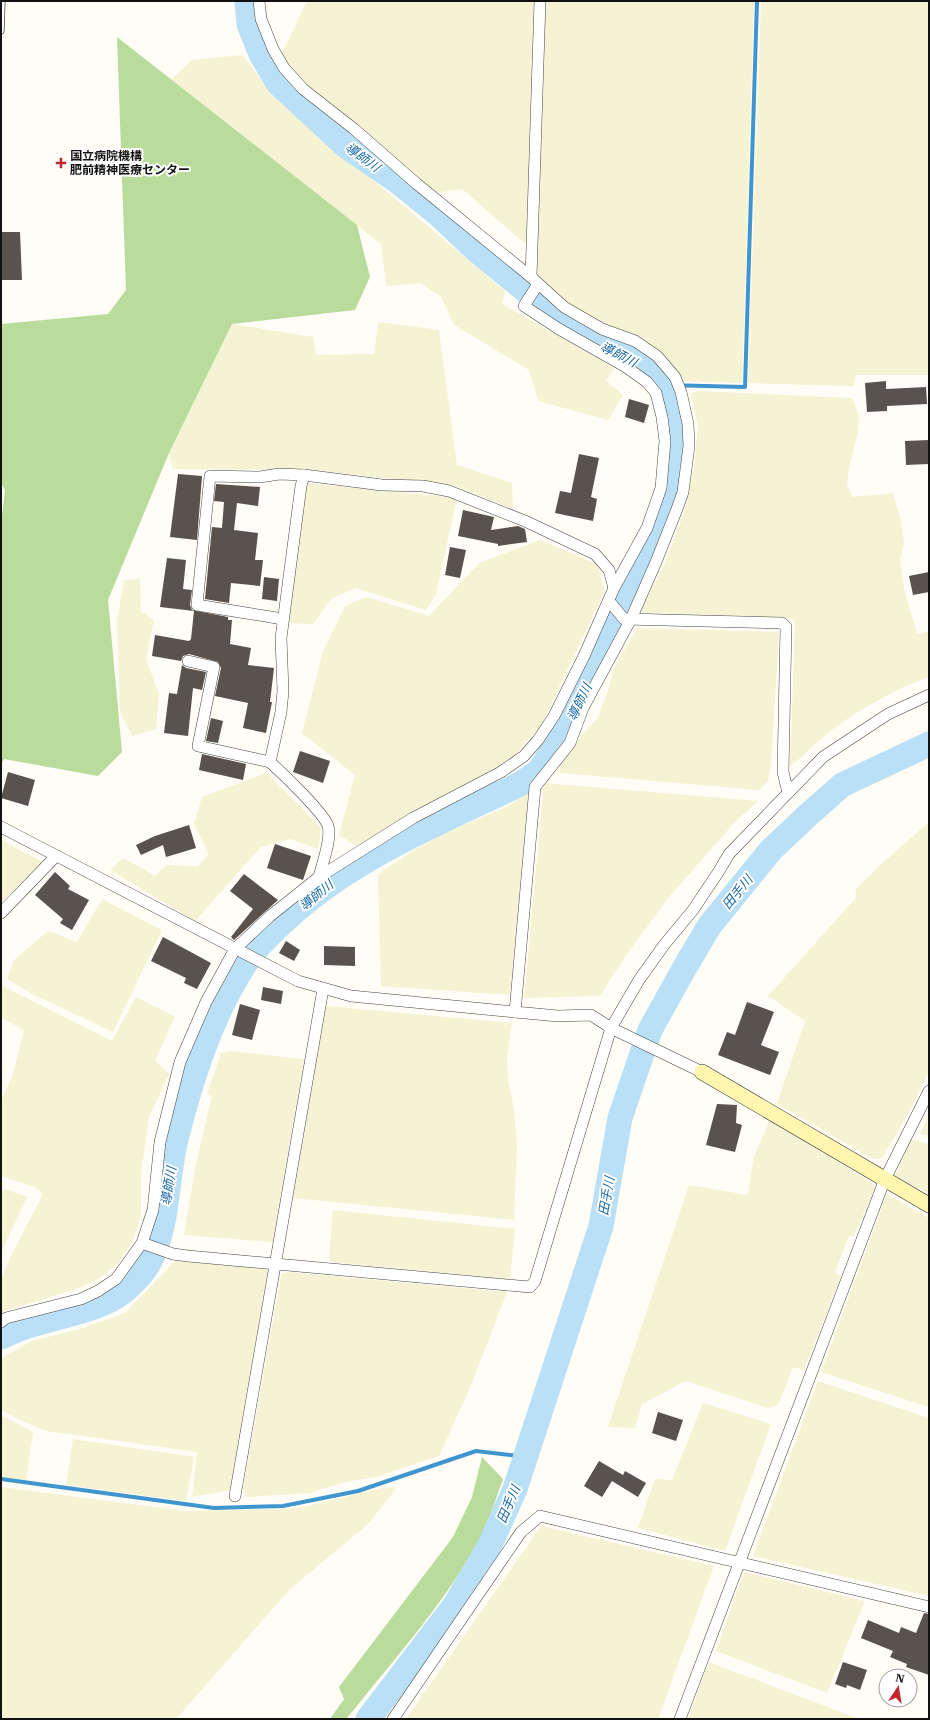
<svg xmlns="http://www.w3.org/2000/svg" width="930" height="1720" font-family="'IBM Plex Serif','Noto Sans JP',serif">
<rect width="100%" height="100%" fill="#fffdf5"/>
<!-- farmland -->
<g fill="#f6f3d4">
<polygon points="307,1 534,1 528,246 462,189 435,193 313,93 281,55"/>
<polygon points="544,1 754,1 742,383 683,381 668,360 643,341 580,312 536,277"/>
<polygon points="761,1 929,1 929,375 856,375 854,386 748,383"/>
<polygon points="242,55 279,101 505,291 502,304 615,368 606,381 623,395 608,420 538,401 529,370 454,325 441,297 421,283 386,286 381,244 171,80 192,60"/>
<polygon points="378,322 439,330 457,465 512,483 513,509 456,486 312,470 173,469 169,453 232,324 313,337 316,355 374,354"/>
<polygon points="697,391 852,398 859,415 858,431 849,468 847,484 852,497 893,493 901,521 904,544 900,560 904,589 917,634 929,631 929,677 901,688 854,714 829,732 790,767 795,623 791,618 644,613 641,610 664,565 685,510 694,466 698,426 691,394"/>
<polygon points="307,483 457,498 436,594 426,610 356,588 331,599 313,624 287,623"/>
<polygon points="540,540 597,564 605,591 540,727 507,763 356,846 339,835 355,775 302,733 323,651 345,606 367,597 429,616 479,563"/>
<polygon points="140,579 141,612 154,620 146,659 159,694 156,729 132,736 120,712 117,621 124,580"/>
<polygon points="637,628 779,632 771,764 768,781 759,790 560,773 560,765 582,735 597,719 608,691 613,670"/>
<polygon points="267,773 321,828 318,849 290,839 261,847 195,921 110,870 124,858 155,876 166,865 198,866 209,854 194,824 202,797"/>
<polygon points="544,783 758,801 734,823 668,898 625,957 600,996 524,998"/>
<polygon points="529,792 510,995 381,986 378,874 408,854 438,836 506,807"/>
<polygon points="929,822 929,1071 908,1114 882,1158 873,1159 777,1104 805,1021 768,996 855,899 856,889 877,868"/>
<polygon points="1,840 43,862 1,903"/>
<polygon points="102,899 162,930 113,1032 32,994 7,979 14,960 48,931 77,942"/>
<polygon points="1,985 112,1041 136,997 175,1017 155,1060 169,1074 149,1117 141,1174 141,1214 133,1240 119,1262 100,1278 77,1289 1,1312 1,1280 10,1258 42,1196 41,1191 34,1187 1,1176 1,1101 13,1074 24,1030 1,1018"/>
<polygon points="326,1006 512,1023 507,1057 508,1080 514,1109 517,1146 514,1220 293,1198"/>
<polygon points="231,1051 304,1059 273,1242 184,1235 195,1168 212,1096 207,1094 221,1053"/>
<polygon points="929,1115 929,1136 920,1134"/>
<polygon points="770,1120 871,1182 875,1188 854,1236 849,1236 835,1272 841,1276 804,1370 793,1367 778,1405 768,1408 686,1381 642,1404 635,1428 608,1427 689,1185 748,1195 754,1156"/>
<polygon points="911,1139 929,1144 929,1194 895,1176"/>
<polygon points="1,1188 27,1197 1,1253"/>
<polygon points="887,1194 929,1218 929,1407 821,1372"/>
<polygon points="333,1210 515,1229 510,1278 507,1279 331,1262 329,1259"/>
<polygon points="176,1260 263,1267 268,1271 231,1490 192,1497 197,1452 46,1431 18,1419 1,1410 1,1358 32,1341 80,1329 125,1313"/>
<polygon points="287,1272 507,1292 472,1383 439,1456 376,1477 345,1482 310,1493 246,1497 243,1489 280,1282 281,1275"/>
<polygon points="818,1381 929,1418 929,1596 753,1556"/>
<polygon points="703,1403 771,1424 725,1551 638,1528 655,1479 672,1480"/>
<polygon points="1,1415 33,1432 26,1481 1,1477"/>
<polygon points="73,1439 194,1457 186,1501 66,1485"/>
<polygon points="1,1487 186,1511 299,1508 387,1487 396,1489 367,1525 289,1590 176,1719 1,1719"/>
<polygon points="541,1526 714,1566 658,1719 406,1719"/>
<polygon points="744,1572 865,1601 827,1693 716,1651"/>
<polygon points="709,1662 812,1701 859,1719 688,1719"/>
</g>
<!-- forest -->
<g fill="#b9dc9c">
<polygon points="117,37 357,225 370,277 355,310 232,324 169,453 108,600 122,752 98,776 4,759 1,765 1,524 5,490 1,483 1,324 108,314 126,290"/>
<path d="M482,1457L503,1479C496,1498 490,1518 481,1536C448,1599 400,1652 356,1707L346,1719H330L344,1699L339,1687L453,1537L472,1497Z"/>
</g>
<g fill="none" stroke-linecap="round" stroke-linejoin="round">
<!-- stream -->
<g stroke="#3f96cf" stroke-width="4">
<polyline points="665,385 745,387 757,1"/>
<polyline points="1,1479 214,1508 283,1506 358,1491 476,1451 527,1457"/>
</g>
<!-- river -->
<g stroke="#b9e0f7" stroke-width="25">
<path d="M1,1337C10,1333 19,1329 28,1326C55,1317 102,1310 124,1291C132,1284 144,1273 149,1263C169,1225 166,1180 176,1139C191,1080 210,1019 243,967C253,951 268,936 281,924C350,858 438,824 522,783L539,771L561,738L603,646L626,603L639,568L664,517L676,483L680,456L681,434L676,413L665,385L639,363L589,339L551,311L476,250L438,214L397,181L347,147L278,83L261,54L249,24L247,1"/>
<polyline points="368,1719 455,1605 490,1545 515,1489 601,1226 620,1118 650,1030 685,967 710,925 771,850 807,816 842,785 929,744"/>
</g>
</g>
<!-- building -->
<g fill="#5a524d">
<polygon points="1,232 20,232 22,280 1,280"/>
<polygon points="886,381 886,389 926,387 927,404 887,406 887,411 867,412 865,383"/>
<polygon points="629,399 649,405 644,423 625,417"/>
<polygon points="929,440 929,464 906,465 905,441"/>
<polygon points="579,454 599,458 591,497 597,499 593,521 555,513 560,491 571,493"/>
<polygon points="178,474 202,476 197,540 170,537"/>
<polygon points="216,484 260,487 258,506 237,503 234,530 258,533 255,560 263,560 260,586 231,583 229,603 205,599 212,527 222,528 224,502 214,501"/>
<polygon points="463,510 494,517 491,530 518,526 525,529 527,542 498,546 498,544 458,536"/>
<polygon points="450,547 466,550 460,578 445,575"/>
<polygon points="167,558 186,560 183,589 192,590 190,605 192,610 228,617 228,620 232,620 230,644 251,648 248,665 274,668 270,702 272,702 266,733 243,728 248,703 215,696 221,668 218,662 189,654 183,656 181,661 152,656 155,635 189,641 191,639 194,611 160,607"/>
<polygon points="929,572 929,592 913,595 909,576"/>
<polygon points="264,577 279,579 277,601 262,599"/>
<polygon points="182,665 186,668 206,672 202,690 193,688 188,736 164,733 169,693 177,694"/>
<polygon points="211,718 223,721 218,743 206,741"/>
<polygon points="300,751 330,761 323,783 293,772"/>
<polygon points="202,754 246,764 243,780 199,770"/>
<polygon points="8,772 35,780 28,806 1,798"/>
<polygon points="189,825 196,848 166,857 163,845 141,855 136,845 155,836"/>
<polygon points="275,844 311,856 303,880 267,868"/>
<polygon points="55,872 70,886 68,889 89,900 72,930 60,923 63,919 35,895"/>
<polygon points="244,874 278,900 234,940 231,937 253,909 230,891"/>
<polygon points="163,937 211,963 197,989 184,983 186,978 151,961"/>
<polygon points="286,941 300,950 294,961 279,953"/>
<polygon points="324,946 355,947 355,966 324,965"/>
<polygon points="263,987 283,991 281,1004 261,1000"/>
<polygon points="747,1002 774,1012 761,1045 779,1052 770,1075 718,1055 727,1032 735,1035"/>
<polygon points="240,1004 260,1010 252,1040 232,1035"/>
<polygon points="717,1104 737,1105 736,1123 742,1125 735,1152 706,1145"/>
<polygon points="658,1412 683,1420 676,1441 652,1433"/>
<polygon points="599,1461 623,1475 625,1471 646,1483 638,1497 612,1481 602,1497 584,1486"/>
<polygon points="924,1613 929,1614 929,1675 906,1667 907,1664 890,1657 893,1651 861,1638 868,1620 899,1633 901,1627 916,1633"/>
<polygon points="843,1662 867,1670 860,1690 847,1685 846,1688 835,1684"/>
</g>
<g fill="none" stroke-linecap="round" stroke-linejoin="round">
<defs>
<polyline id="lane" points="1,31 2,1"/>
<g id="street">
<polyline points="259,1 261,19 273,49 284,68 303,89 354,129 417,184 531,277 564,307 602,329 635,341 657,356 675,377 681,392 688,424 689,446 683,492 677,509 656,562 631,619 583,708 570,743 535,787 515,1012"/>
<polyline points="531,277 540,1"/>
<path d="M304,475L301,486L281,638L283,691L281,712L270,762C282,773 324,813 328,826C332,839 322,864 319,877"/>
<polyline points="609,601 624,619 782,623 786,627 783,772 788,793"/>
<polyline points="283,619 197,605 210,476 260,477 279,474 304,475 382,485 423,486 449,491 525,521 595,554 609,570 614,588"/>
<polyline points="188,661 214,667 198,746 270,762"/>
<polyline points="1,827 298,981 351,996 515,1012 558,1016 591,1015 611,1028 702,1072"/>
<polyline points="1,913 56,856"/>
<polyline points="142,1243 173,1254 188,1256 530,1287 535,1281 611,1028 639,980 664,945 693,910 719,871 729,854 823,757 888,714 929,695"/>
<polyline points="1,1322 6,1318 81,1299 98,1291 116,1279 142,1243 153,1210 160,1142 180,1062 206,1002 235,949 270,916 319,877 413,818 501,772 524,756 538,740 554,716 584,656 614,588 647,528 661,488 665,441 662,417 656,393 647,382 626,367 559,329 524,306 538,284"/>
<polyline points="235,1496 323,989"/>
<polyline points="393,1719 521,1532 540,1516 929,1607"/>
<polyline points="680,1719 885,1179 929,1091"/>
</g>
<polyline id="secondary" points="702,1072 929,1205"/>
</defs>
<!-- lane casing -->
<use href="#lane" stroke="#444" stroke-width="7"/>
<!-- street casing -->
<use href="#street" stroke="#444" stroke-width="12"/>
<!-- secondary casing -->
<use href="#secondary" stroke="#333" stroke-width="16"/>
<!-- lane -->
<use href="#lane" stroke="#fff" stroke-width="5.5"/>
<!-- street -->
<use href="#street" stroke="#fff" stroke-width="11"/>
<!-- secondary -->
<use href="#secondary" stroke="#fff6b0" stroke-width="15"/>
</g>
<!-- markers -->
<path fill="#c4262e" stroke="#fff" stroke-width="1.5" d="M59 157h4v4h4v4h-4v4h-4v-4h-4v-4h4z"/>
<g text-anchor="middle" stroke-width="4" stroke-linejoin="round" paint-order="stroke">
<!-- poi labels -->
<g font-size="12" font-weight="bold" fill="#111" stroke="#fff" text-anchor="start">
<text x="70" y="160">国立病院機構<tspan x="70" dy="14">肥前精神医療センター</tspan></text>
</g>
<!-- water labels -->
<g font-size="13" font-style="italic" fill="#1768a6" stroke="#fff">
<text transform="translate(363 157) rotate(36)" y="5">導師川</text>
<text transform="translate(619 354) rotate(27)" y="5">導師川</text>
<text transform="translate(579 702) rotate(-64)" y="5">導師川</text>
<text transform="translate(737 892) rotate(-51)" y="5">田手川</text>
<text transform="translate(316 895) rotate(-40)" y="5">導師川</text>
<text transform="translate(168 1186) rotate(-81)" y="5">導師川</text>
<text transform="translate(606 1196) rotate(-80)" y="5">田手川</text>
<text transform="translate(508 1504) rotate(-67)" y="5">田手川</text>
</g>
</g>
<!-- border -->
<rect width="930" height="1720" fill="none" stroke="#111111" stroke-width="4"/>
<!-- north arrow -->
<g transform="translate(898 1688) rotate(12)"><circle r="19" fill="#ffffff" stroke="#a0a0a0"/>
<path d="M0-3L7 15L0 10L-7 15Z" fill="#c4262e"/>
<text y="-6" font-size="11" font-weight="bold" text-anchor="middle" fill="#111111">N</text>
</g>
</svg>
